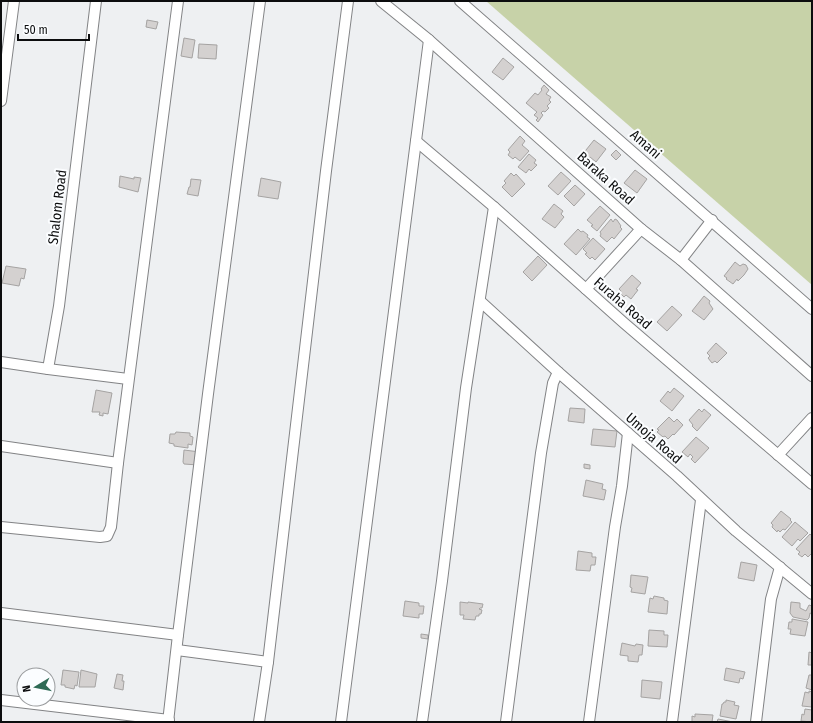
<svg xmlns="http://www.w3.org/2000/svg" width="813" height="723" font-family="'Fira Sans Condensed',sans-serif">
<rect width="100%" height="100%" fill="#eef0f2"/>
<!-- green -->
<polygon fill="#c7d2a8" points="486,1 812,1 812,285"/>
<!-- building -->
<g fill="#d4d1d0" stroke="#a5a3a2">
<polygon points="147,20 158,22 156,29 146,27"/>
<polygon points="184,38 195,40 192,58 181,56"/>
<polygon points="199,44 217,45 216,59 198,58"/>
<polygon points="503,58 514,67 503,80 492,72"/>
<polygon points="544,85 549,90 546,94 551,97 549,100 551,102 547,106 549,108 545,112 543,111 541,113 543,115 538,122 536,120 538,118 534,115 537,112 526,103 535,93 538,95 542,90 541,89"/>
<polygon points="520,136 525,141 522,145 529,151 520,161 515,157 513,159 508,155 510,152 508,150"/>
<polygon points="594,140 606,149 596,162 590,157 588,159 582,155"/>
<polygon points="616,150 621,155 616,160 611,155"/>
<polygon points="529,154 536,160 534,163 537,165 531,171 529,169 526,173 518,167"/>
<polygon points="635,170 647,179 637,193 624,183"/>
<polygon points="561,172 571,181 558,195 548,186"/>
<polygon points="511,173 514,176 516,174 525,184 512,197 502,187 506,183 504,181"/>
<polygon points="120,176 134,179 134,177 141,178 138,192 119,187"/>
<polygon points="261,178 281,182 278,199 258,196"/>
<polygon points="191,179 201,180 198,196 187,194 189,187 190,187"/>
<polygon points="575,185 585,194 574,206 564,196"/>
<polygon points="554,204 563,211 561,214 564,217 555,228 542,219"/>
<polygon points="600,206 610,215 597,231 591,226 593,225 587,220"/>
<polygon points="611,219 613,222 615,219 617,220 621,226 620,227 622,229 614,239 612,237 607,242 600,236 601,234 600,232"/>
<polygon points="578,229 581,232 583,231 588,235 587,237 590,239 576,255 564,244"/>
<polygon points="593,238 605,249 595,260 592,257 590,259 585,254 587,253 583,249"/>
<polygon points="538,256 547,265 532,281 523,272"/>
<polygon points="735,262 740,266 743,264 746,265 748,269 744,275 738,281 737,279 733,284 726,279 727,278 724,276"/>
<polygon points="6,266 26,269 24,279 21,278 19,286 2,283"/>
<polygon points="632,275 641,283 636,289 638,290 631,299 626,295 624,297 620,293 621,291 619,289"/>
<polygon points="704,296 710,301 709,303 713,309 704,320 692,311"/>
<polygon points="672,306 682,315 667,331 657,322"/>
<polygon points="716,343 727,353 717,363 715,361 712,363 708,358 710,356 707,353"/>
<polygon points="674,388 684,396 672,411 660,401 668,391 670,393"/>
<polygon points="96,390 112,393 108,414 103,413 103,416 99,415 100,412 92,412"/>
<polygon points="570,408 585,409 584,423 568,421"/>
<polygon points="699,409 702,412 704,409 711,415 697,431 692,426 693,425 689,420"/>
<polygon points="669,417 674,422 677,419 683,425 674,435 673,434 668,439 665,436 663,437 657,432 659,430 657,429"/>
<polygon points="593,429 617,431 615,447 591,445"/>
<polygon points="176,432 190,433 190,436 193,437 192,445 188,444 188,448 174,446 174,444 169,443 170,434 175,434"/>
<polygon points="696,437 709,448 695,463 691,459 693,457 690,454 688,457 682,452"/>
<polygon points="184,450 200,452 198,465 184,464 183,462"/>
<polygon points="584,464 590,465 590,469 584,468"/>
<polygon points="586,480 603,484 602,489 606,490 604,500 583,496"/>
<polygon points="781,511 791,519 790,520 792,522 785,530 783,529 780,532 778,530 777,532 772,527 773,525 771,523"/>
<polygon points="795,522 808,533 800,541 798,539 792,546 782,537"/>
<polygon points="810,534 812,536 812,553 808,557 805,554 802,557 798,554 800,552 796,549"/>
<polygon points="578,551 592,553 592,557 596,557 595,565 591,565 590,571 576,570"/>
<polygon points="741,562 757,565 754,581 738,578"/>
<polygon points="631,575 648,577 645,594 631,592 632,588 630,587"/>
<polygon points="654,596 664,598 664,600 668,601 667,614 648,612 650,598 653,599"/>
<polygon points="405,601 419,603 419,606 424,606 423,614 419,614 419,618 403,616"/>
<polygon points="460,602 468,603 468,602 483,604 482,608 480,608 479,609 482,610 481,614 479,614 479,616 476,616 475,620 463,619 464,615 460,615"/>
<polygon points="791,602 800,603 800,608 806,611 809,605 812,606 812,614 810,613 809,618 807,620 793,617 790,613"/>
<polygon points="792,619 808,622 805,636 790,634 791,629 788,629 789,622 792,622"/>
<polygon points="649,630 664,631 664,635 668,635 667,647 648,646"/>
<polygon points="421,634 428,635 428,639 421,638"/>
<polygon points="622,643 635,646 636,644 643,645 642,655 639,655 638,662 628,661 628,656 620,655"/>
<polygon points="809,652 812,653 812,665 808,665"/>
<polygon points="726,668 745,672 743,679 740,678 739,683 724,680"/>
<polygon points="63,670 79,672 77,686 75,685 74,689 65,687 65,685 61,685"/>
<polygon points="81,670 97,674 95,687 79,687"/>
<polygon points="117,674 123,675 122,681 124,681 123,690 114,688"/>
<polygon points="809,675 812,675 812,690 806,688"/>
<polygon points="642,680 662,682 660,699 641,697"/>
<polygon points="809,691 812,692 812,707 802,706 805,692 809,693"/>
<polygon points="726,700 735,702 734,705 739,706 736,719 720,716 722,704 723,704 724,702 726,702"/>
<polygon points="805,709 812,710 812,722 801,721 802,714 804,715"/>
<polygon points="695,714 713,715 712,722 692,722 692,716 695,717"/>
<polygon points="718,719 733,722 717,722"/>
</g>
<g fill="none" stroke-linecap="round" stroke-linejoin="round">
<defs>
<g id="minor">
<polyline points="381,1 429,40 641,229 681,260 812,376"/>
<polyline points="460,1 812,309"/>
<polyline points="1,101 14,1"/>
<polyline points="416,141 494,207 624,323 812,484"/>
<polyline points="681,260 712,220"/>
<polyline points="586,289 641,229"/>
<polyline points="480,301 558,372 677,476 736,531 812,594"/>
<polyline points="1,362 48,369 59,306 96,1"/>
<polyline points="48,369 128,379"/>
<polyline points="1,446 118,463"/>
<polyline points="778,455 812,418"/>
<polyline points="1,527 100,537 107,536 111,527 118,463 178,1"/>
<polyline points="1,613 178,635"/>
<polyline points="177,650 268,662"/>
<polyline points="1,700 169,720"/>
<polyline points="168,722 178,635 208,394 260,1"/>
<polyline points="259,722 268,662 326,171 348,1"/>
<polyline points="341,722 429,40"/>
<polyline points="422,722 442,581 466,388 494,207"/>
<polyline points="506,722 541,453 553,383 558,372"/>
<polyline points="589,722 615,527 622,486 628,433"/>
<polyline points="672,722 701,500"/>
<polyline points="756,722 771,599 780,567"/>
</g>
</defs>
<!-- minor casing -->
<use href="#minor" stroke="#828385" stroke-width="12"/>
<!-- minor -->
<use href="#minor" stroke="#fff" stroke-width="10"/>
</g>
<g text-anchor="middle" stroke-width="4" stroke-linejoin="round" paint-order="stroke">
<!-- street labels -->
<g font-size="14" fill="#0c0d0e" stroke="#fbfdff">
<text transform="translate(646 144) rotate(41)" y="5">Amani</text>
<text transform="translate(606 178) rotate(42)" y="5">Baraka Road</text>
<text transform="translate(57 207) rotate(-83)" y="5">Shalom Road</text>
<text transform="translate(623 303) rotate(41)" y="5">Furaha Road</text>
<text transform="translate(654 438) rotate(41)" y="5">Umoja Road</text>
</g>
</g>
<!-- border -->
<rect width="813" height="723" fill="none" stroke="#0c0d0e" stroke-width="4"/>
<!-- north arrow -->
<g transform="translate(36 687) rotate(260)"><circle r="19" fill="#fbfdff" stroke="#9b9d9f"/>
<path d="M0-3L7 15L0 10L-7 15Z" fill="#2e6a55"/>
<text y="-6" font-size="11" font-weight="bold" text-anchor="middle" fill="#0c0d0e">N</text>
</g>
<!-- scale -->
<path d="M18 34v6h71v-6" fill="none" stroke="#0c0d0e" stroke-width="2"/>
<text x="24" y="34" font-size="12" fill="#0c0d0e" stroke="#fbfdff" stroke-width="3" paint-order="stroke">50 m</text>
</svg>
